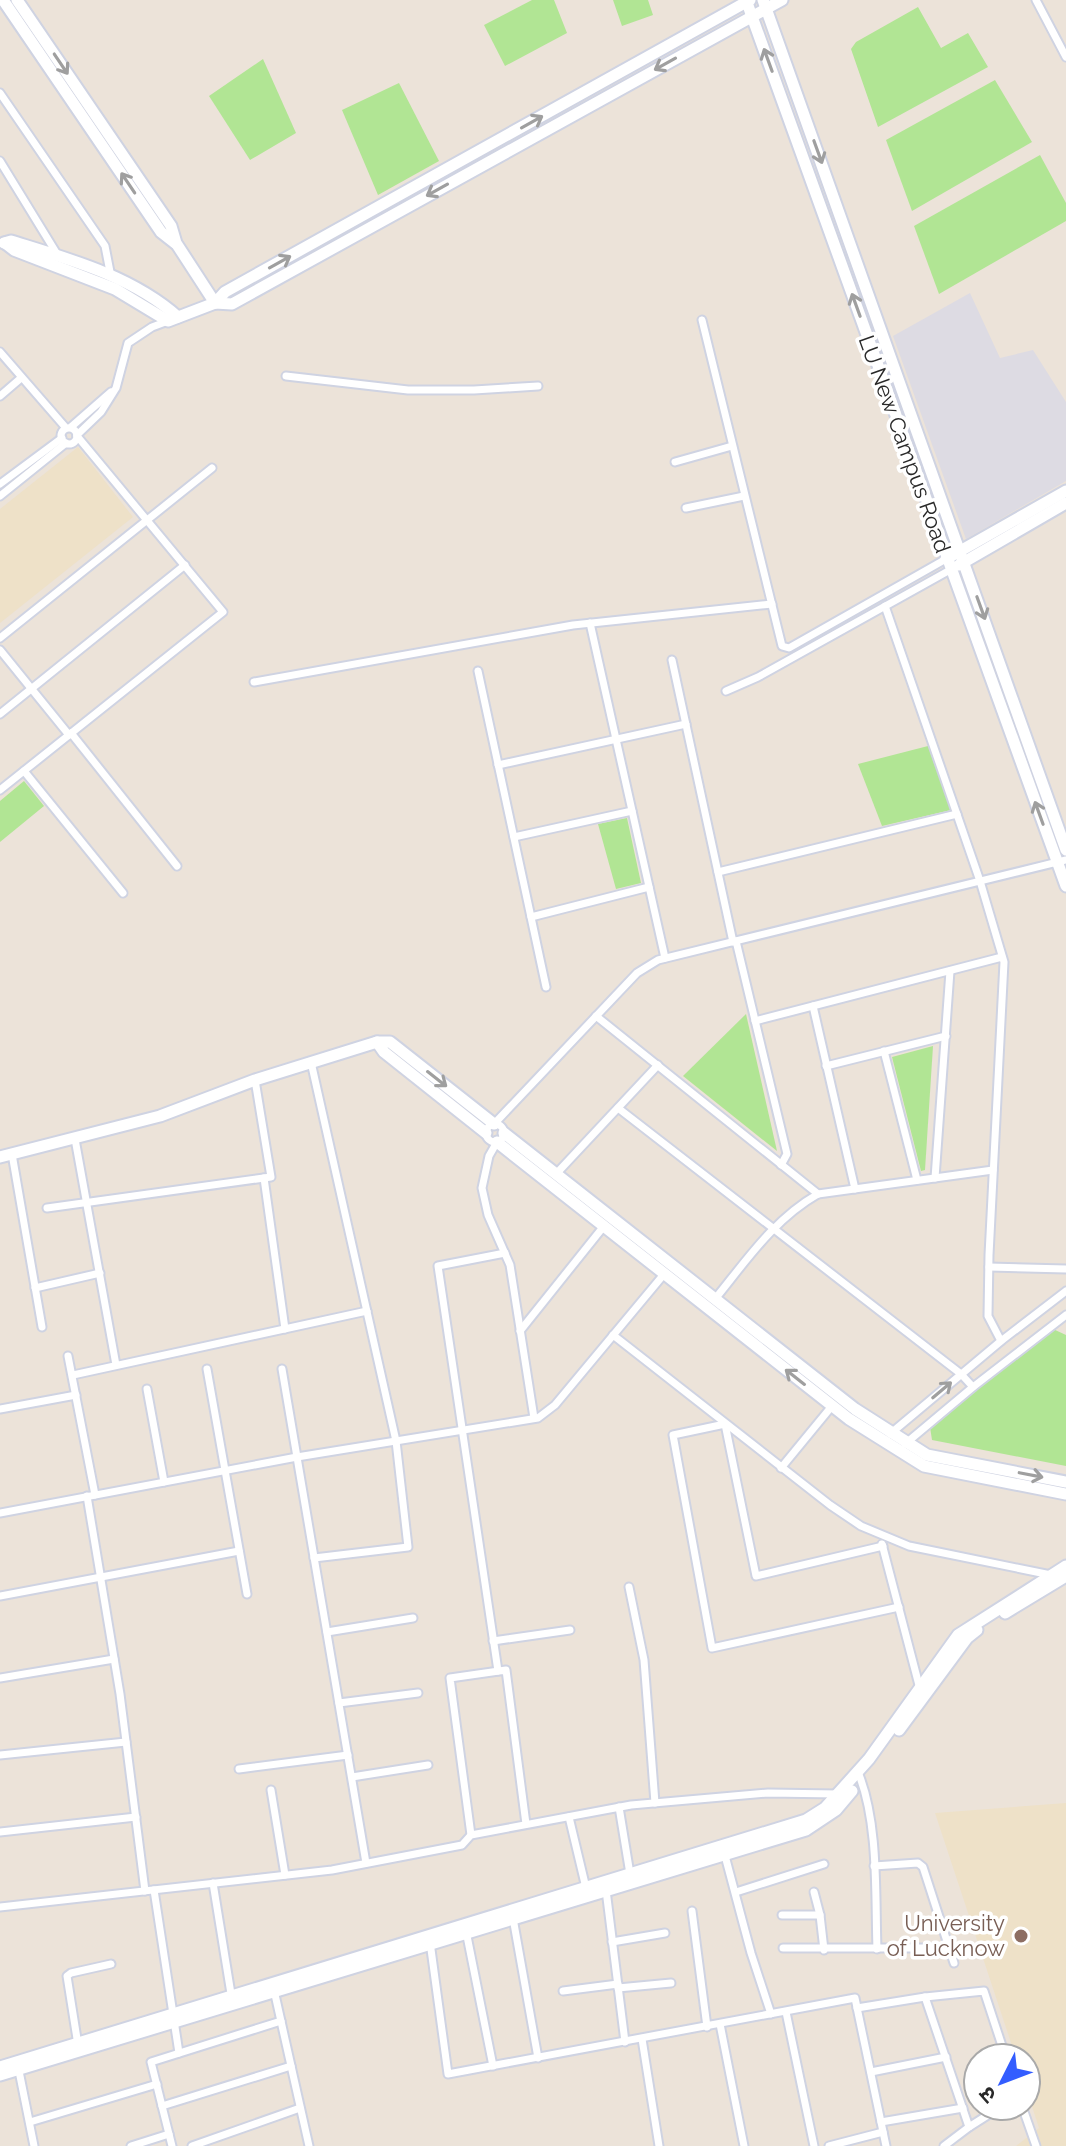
<svg xmlns="http://www.w3.org/2000/svg" width="1066" height="2146" font-family="Raleway,'Noto Sans Devanagari',sans-serif">
<rect width="100%" height="100%" fill="#ece3d9"/>
<!-- industrial -->
<polygon fill="#dddbe3" points="970,293 1000,358 1033,350 1066,402 1066,481 966,539 893,336"/>
<!-- education -->
<g fill="#eee1c8">
<polygon points="78,447 133,517 0,623 0,509"/>
<polygon points="1066,1803 1066,2146 1016,2146 1039,2128 1026,2088 1026,2058 1016,2058 935,1813"/>
</g>
<!-- green -->
<g fill="#b1e594">
<polygon points="532,0 554,0 567,33 505,66 484,25"/>
<polygon points="613,0 648,0 653,15 622,26"/>
<polygon points="918,7 941,48 968,33 988,67 878,127 851,49 856,42"/>
<polygon points="263,59 296,133 250,160 209,96"/>
<polygon points="995,80 1032,142 912,211 886,140"/>
<polygon points="399,83 439,161 378,195 342,110"/>
<polygon points="1040,155 1066,203 1066,221 939,294 914,226"/>
<polygon points="928,746 951,810 882,826 858,764"/>
<polygon points="24,781 44,806 0,842 0,801"/>
<polygon points="627,818 641,883 616,889 598,824"/>
<polygon points="746,1014 777,1151 683,1076"/>
<polygon points="933,1046 925,1170 921,1171 892,1057"/>
<polygon points="1053,1329 1066,1335 1066,1466 932,1440 930,1427"/>
</g>
<g fill="none" stroke-linecap="round" stroke-linejoin="round">
<defs>
<g id="street">
<polyline points="1036,0 1066,57"/>
<polyline points="0,93 105,246 111,277"/>
<polyline points="0,161 57,254"/>
<polyline points="702,320 782,646 789,648 946,559"/>
<polyline points="0,352 66,428"/>
<polyline points="286,376 408,390 474,390 538,386"/>
<polyline points="0,396 21,378"/>
<polyline points="71,427 111,392"/>
<circle cx="69" cy="436" r="8"/>
<polyline points="77,435 101,412 116,388 128,343 152,327 168,321"/>
<polyline points="675,462 732,446"/>
<polyline points="0,484 62,438"/>
<polyline points="0,496 66,443"/>
<polyline points="686,508 744,496"/>
<polyline points="885,606 980,881 1004,962 989,1255 988,1316 1001,1341"/>
<polyline points="590,623 665,958"/>
<polyline points="0,638 212,468"/>
<polyline points="0,650 69,735"/>
<polyline points="672,660 733,942"/>
<polyline points="478,671 546,987"/>
<polyline points="254,682 573,625 772,604"/>
<polyline points="726,691 758,677 950,570"/>
<polyline points="0,714 185,565"/>
<polyline points="71,733 177,866"/>
<polyline points="498,765 686,724"/>
<polyline points="24,771 123,893"/>
<polyline points="0,790 223,612 77,436"/>
<polyline points="514,837 632,811"/>
<polyline points="718,872 957,814"/>
<polyline points="531,917 649,887"/>
<polyline points="736,941 787,1154 781,1165"/>
<polyline points="813,1006 855,1189"/>
<polyline points="596,1016 818,1194"/>
<polyline points="755,1021 1002,957"/>
<polyline points="884,1051 917,1180"/>
<polyline points="311,1062 396,1441 408,1547 314,1558"/>
<polyline points="826,1066 946,1036"/>
<polyline points="618,1108 961,1374 973,1387"/>
<polyline points="494,1124 637,973 658,960 1066,860"/>
<circle cx="495" cy="1133" r="9"/>
<polyline points="75,1139 116,1365"/>
<polyline points="497,1142 489,1156 482,1188 488,1215 510,1265 534,1418"/>
<polyline points="12,1154 42,1327"/>
<polyline points="556,1174 658,1065"/>
<polyline points="264,1178 285,1329"/>
<polyline points="935,1178 950,971"/>
<polyline points="47,1208 271,1177 255,1080"/>
<polyline points="989,1267 1066,1269"/>
<polyline points="35,1288 100,1273"/>
<path d="M715,1299C746,1261 774,1219 818,1194L993,1170"/>
<polyline points="520,1331 604,1226"/>
<polyline points="613,1335 830,1505 861,1526 909,1546 1051,1575"/>
<polyline points="68,1356 95,1495"/>
<polyline points="207,1369 247,1594"/>
<polyline points="282,1369 366,1863"/>
<polyline points="73,1375 367,1311"/>
<polyline points="147,1389 164,1482"/>
<polyline points="0,1409 76,1395"/>
<polyline points="890,1434 1001,1341 1066,1291"/>
<polyline points="905,1444 973,1387 1066,1315"/>
<polyline points="781,1468 832,1406"/>
<polyline points="87,1496 120,1694 145,1891"/>
<polyline points="0,1513 297,1457 538,1418 555,1405 665,1273"/>
<polyline points="882,1544 920,1689"/>
<polyline points="883,1546 756,1576 725,1424 673,1435 712,1648 899,1607"/>
<polyline points="629,1587 644,1660 655,1803"/>
<polyline points="0,1596 239,1551"/>
<polyline points="327,1632 413,1618"/>
<polyline points="493,1641 570,1630"/>
<polyline points="498,1671 438,1266 505,1253"/>
<polyline points="0,1678 114,1659"/>
<polyline points="339,1703 418,1693"/>
<polyline points="0,1755 126,1742"/>
<polyline points="239,1769 348,1755"/>
<path d="M858,1772C879,1823 875,1894 877,1949"/>
<polyline points="352,1777 428,1765"/>
<polyline points="271,1790 285,1875"/>
<polyline points="619,1807 630,1874"/>
<polyline points="569,1817 586,1888"/>
<polyline points="0,1832 136,1817"/>
<polyline points="471,1835 450,1678 506,1670 526,1824"/>
<polyline points="724,1852 751,1953 771,2014"/>
<polyline points="874,1866 918,1863 923,1867 954,1963"/>
<polyline points="213,1883 232,2000"/>
<polyline points="154,1890 179,2053"/>
<polyline points="606,1890 625,2042"/>
<polyline points="736,1892 824,1864"/>
<polyline points="814,1892 820,1915 824,1950"/>
<polyline points="0,1907 332,1870 462,1845 471,1835 631,1805 768,1793 838,1794"/>
<polyline points="692,1911 707,2027"/>
<polyline points="782,1915 820,1915"/>
<polyline points="513,1918 538,2058"/>
<polyline points="466,1931 493,2066"/>
<polyline points="430,1942 448,2074 855,1998 886,2146"/>
<polyline points="612,1942 665,1933"/>
<polyline points="783,1948 951,1948"/>
<polyline points="618,1988 671,1983"/>
<polyline points="274,1990 309,2146"/>
<polyline points="563,1991 618,1984"/>
<polyline points="925,1997 984,1991 1006,2058"/>
<polyline points="857,2008 925,1997 969,2127"/>
<polyline points="786,2012 814,2146"/>
<polyline points="720,2024 744,2146"/>
<polyline points="642,2039 659,2146"/>
<polyline points="78,2045 67,1976 71,1973 111,1964"/>
<polyline points="18,2066 34,2146"/>
<polyline points="871,2072 946,2057"/>
<polyline points="162,2106 291,2066"/>
<polyline points="1022,2106 1036,2146"/>
<polyline points="30,2122 157,2084"/>
<polyline points="881,2122 963,2108"/>
<polyline points="131,2146 169,2134"/>
<polyline points="172,2146 151,2062 281,2021"/>
<polyline points="192,2146 300,2108"/>
<polyline points="829,2146 883,2132"/>
<polyline points="944,2146 969,2127 1002,2106"/>
</g>
<g id="secondary">
<polyline points="3,0 161,232 175,243"/>
<polyline points="17,0 171,226 176,243 215,303"/>
<polyline points="746,0 1066,886"/>
<polyline points="763,0 1066,850"/>
<path d="M4,243L11,241C69,259 132,276 178,317"/>
<polyline points="5,243 14,250 115,289 168,321 215,303 232,304 782,0"/>
<polyline points="215,303 225,292 750,0"/>
<polyline points="946,559 1066,491"/>
<polyline points="959,565 1066,503"/>
<polyline points="377,1042 384,1052 486,1133"/>
<polyline points="504,1133 855,1409 927,1455 1066,1482"/>
<polyline points="497,1142 849,1419 924,1466 1066,1494"/>
<polyline points="0,1157 160,1116 255,1080 377,1042 390,1042 494,1124"/>
<polyline points="1005,1613 1066,1576"/>
<polyline points="899,1730 967,1638 977,1630"/>
<polyline points="0,2067 806,1820 825,1808 869,1759 958,1635 1066,1566"/>
<polyline points="0,2075 806,1830 836,1810 852,1791"/>
</g>
</defs>
<!-- street casing -->
<use href="#street" stroke="#cfd3e2" stroke-width="11"/>
<!-- secondary casing -->
<use href="#secondary" stroke="#cfd3e2" stroke-width="15"/>
<!-- street -->
<use href="#street" stroke="#fff" stroke-width="7"/>
<!-- secondary -->
<use href="#secondary" stroke="#fff" stroke-width="11"/>
</g>
<!-- one-way arrows -->
<defs><path id="oneway-shaft" d="M-6 0H5M1.5-3L5.5 0L1.5 3" fill="none" stroke-width="1.6" stroke-linecap="round" stroke-linejoin="round" transform="scale(2)"/></defs>
<g stroke="#9f9f9f">
<use href="#oneway-shaft" transform="translate(768 60) rotate(-110)"/>
<use href="#oneway-shaft" transform="translate(61 64) rotate(56)"/>
<use href="#oneway-shaft" transform="translate(665 64) rotate(151)"/>
<use href="#oneway-shaft" transform="translate(532 122) rotate(-29)"/>
<use href="#oneway-shaft" transform="translate(818 152) rotate(70)"/>
<use href="#oneway-shaft" transform="translate(128 183) rotate(-124)"/>
<use href="#oneway-shaft" transform="translate(437 190) rotate(151)"/>
<use href="#oneway-shaft" transform="translate(280 262) rotate(-29)"/>
<use href="#oneway-shaft" transform="translate(856 305) rotate(-110)"/>
<use href="#oneway-shaft" transform="translate(981 608) rotate(70)"/>
<use href="#oneway-shaft" transform="translate(1039 813) rotate(-110)"/>
<use href="#oneway-shaft" transform="translate(437 1079) rotate(38)"/>
<use href="#oneway-shaft" transform="translate(795 1377) rotate(-142)"/>
<use href="#oneway-shaft" transform="translate(942 1390) rotate(-40)"/>
<use href="#oneway-shaft" transform="translate(1031 1475) rotate(11)"/>
</g>
<!-- markers -->
<circle fill="#8d6e63" stroke="#fff" stroke-width="3" cx="1021" cy="1936" r="8"/>
<g text-anchor="middle" stroke-width="7" stroke-linejoin="round" paint-order="stroke">
<!-- street labels -->
<g font-size="22" fill="#292929" stroke="#fff">
<text transform="translate(905 444) rotate(70)" y="8">LU New Campus Road</text>
</g>
<!-- education labels -->
<g font-size="22" fill="#785e54" stroke="#fff" text-anchor="end">
<text x="1005" y="1931">University<tspan x="1005" dy="25">of Lucknow</tspan></text>
</g>
</g>
<!-- north arrow -->
<g transform="translate(1002 2082) rotate(228)"><circle r="38" fill="#ffffff" stroke="#a9a9a9" stroke-width="2"/>
<path d="M0-6L14 30L0 20L-14 30Z" fill="#335dff"/>
<text y="-12" font-size="22" font-weight="bold" text-anchor="middle" fill="#292929">उ</text>
</g>
</svg>
